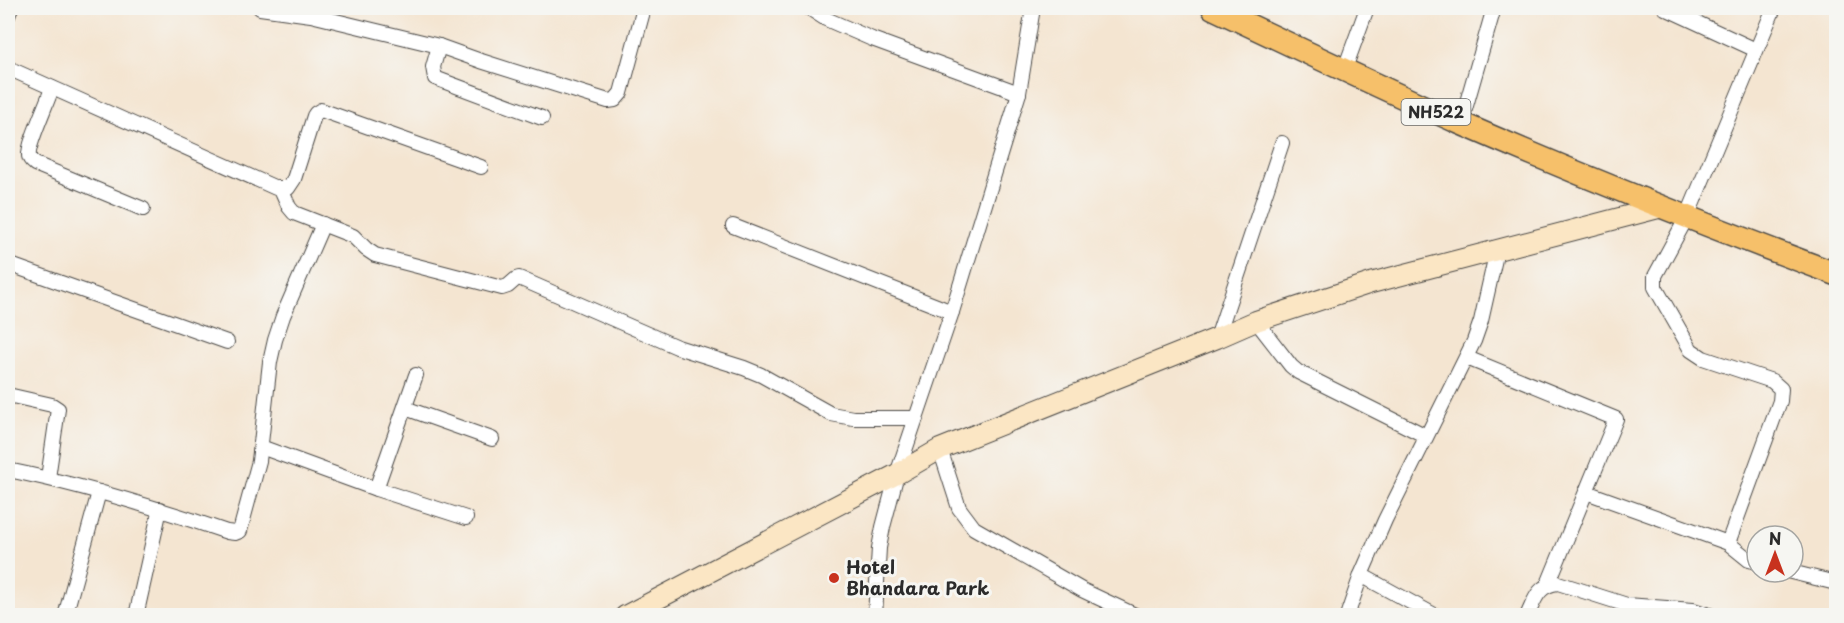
<svg xmlns="http://www.w3.org/2000/svg" width="1844" height="623" font-family="'Playpen Sans',sans-serif">
<rect width="100%" height="100%" fill="#f6f6f2"/>
<filter id="ink" filterUnits="userSpaceOnUse"><feTurbulence type="fractalNoise" baseFrequency=".0167" numOctaves="2"/><feDisplacementMap in="SourceGraphic" scale="12" xChannelSelector="R" yChannelSelector="G"/><feConvolveMatrix kernelMatrix="1 2 1 2 8 2 1 2 1" color-interpolation-filters="sRGB"/></filter>
<filter id="wash" filterUnits="userSpaceOnUse"><feTurbulence type="fractalNoise" baseFrequency=".008" numOctaves="4" result="noise"/><feDisplacementMap in="SourceGraphic" scale="24" xChannelSelector="R" yChannelSelector="G"/><feGaussianBlur stdDeviation="1.35" result="paint"/><feColorMatrix in="noise" values="0 0 0 0 0 0 0 0 0 0 0 0 0 0 0 0 0 1.4 0 .05"/><feComposite in="paint" operator="in"/></filter>
<g filter="url(#wash)">
<rect width="100%" height="100%" fill="#f4e5d1"/>
</g>
<g filter="url(#ink)">
<g fill="none" stroke-linecap="round" stroke-linejoin="round">
<defs>
<g id="minor">
<polyline points="260,8 311,15 439,46 481,61 608,101 615,100 621,93 644,8"/>
<polyline points="809,8 826,19 872,39 1019,93"/>
<polyline points="1665,8 1756,50"/>
<polyline points="8,16 11,8"/>
<polyline points="439,46 433,67 435,78 542,118"/>
<polyline points="8,68 276,188 288,188 294,179 314,116 316,113 321,110 481,167"/>
<polyline points="1344,71 1367,8"/>
<path d="M52,88C48,101 27,146 29,156C30,161 32,161 35,164L143,209"/>
<polyline points="1461,123 1494,8"/>
<polyline points="281,189 289,207 294,213 353,236 366,249 375,255 502,288 508,286 516,279 519,278 677,347 744,368 761,375 831,414 853,418 916,418"/>
<polyline points="733,226 952,312"/>
<polyline points="8,264 227,342"/>
<polyline points="1256,321 1291,366 1298,372 1426,436"/>
<polyline points="1217,338 1282,143"/>
<polyline points="1467,358 1616,419 1548,584"/>
<polyline points="8,395 52,405 58,409 48,478"/>
<polyline points="405,408 492,439"/>
<polyline points="261,447 376,489 466,518"/>
<polyline points="940,449 959,508 974,528 1082,590 1137,616"/>
<path d="M8,470C82,485 155,507 227,532L235,533L240,531L259,461L270,362L275,340L283,316L323,224"/>
<polyline points="376,489 416,375"/>
<polyline points="1586,492 1728,543 1749,560 1757,562"/>
<polyline points="1728,543 1780,401 1781,389 1772,381 1703,358 1691,350 1655,287 1655,276 1687,217 1774,8"/>
<polyline points="1791,572 1836,583"/>
<polyline points="1361,575 1436,616"/>
<polyline points="65,616 99,492"/>
<polyline points="136,616 160,509"/>
<polyline points="875,616 879,548 883,527 897,474 952,312 1019,93 1033,8"/>
<polyline points="1347,616 1361,575 1385,520 1474,341 1481,321 1497,250"/>
<path d="M1527,616C1535,599 1538,585 1558,583L1627,605L1693,610L1712,616"/>
</g>
<polyline id="secondary" points="625,616 897,474 940,449 1217,338 1256,321 1371,283 1662,207"/>
<path id="trunk" d="M1213,8C1295,47 1377,86 1460,123C1584,177 1710,227 1836,274"/>
</defs>
<!-- minor casing -->
<use href="#minor" stroke="#494744" stroke-width="16"/>
<!-- secondary casing -->
<use href="#secondary" stroke="#494744" stroke-width="22"/>
<!-- trunk casing -->
<use href="#trunk" stroke="#494744" stroke-width="25"/>
<!-- minor -->
<use href="#minor" stroke="#fff" stroke-width="14"/>
<!-- secondary -->
<use href="#secondary" stroke="#fbe6c4" stroke-width="20"/>
<!-- trunk -->
<use href="#trunk" stroke="#f6c06b" stroke-width="22"/>
</g>
</g>
<!-- markers -->
<circle fill="#c8321e" stroke="#f6f6f2" stroke-width="2" cx="834" cy="578" r="6"/>
<g text-anchor="middle" stroke-width="6" stroke-linejoin="round" paint-order="stroke">
<!-- shield labels -->
<rect fill="#f6f6f2" stroke="#686867" stroke-width="1.5" x="1401.5" y="99" width="69" height="26" rx="4.5"/>
<g font-size="16" font-weight="bold" fill="#2b2b2b">
<text x="1436" y="118">NH522</text>
</g>
<!-- poi labels -->
<g font-size="18" font-weight="bold" fill="#2b2b2b" stroke="#f6f6f2" text-anchor="start">
<text x="846" y="574">Hotel<tspan x="846" dy="21">Bhandara Park</tspan></text>
</g>
</g>
<!-- margin -->
<rect width="1844" height="623" fill="none" stroke="#f6f6f2" stroke-width="30"/>
<!-- north arrow -->
<g transform="translate(1775 554)"><circle r="28" fill="#f6f6f2" stroke="#a5a5a2" stroke-width="1.5"/>
<path d="M0-4.5L10 22L0 15L-10 22Z" fill="#c8321e"/>
<text y="-9" font-size="16" font-weight="bold" text-anchor="middle" fill="#2b2b2b">N</text>
</g>
</svg>
